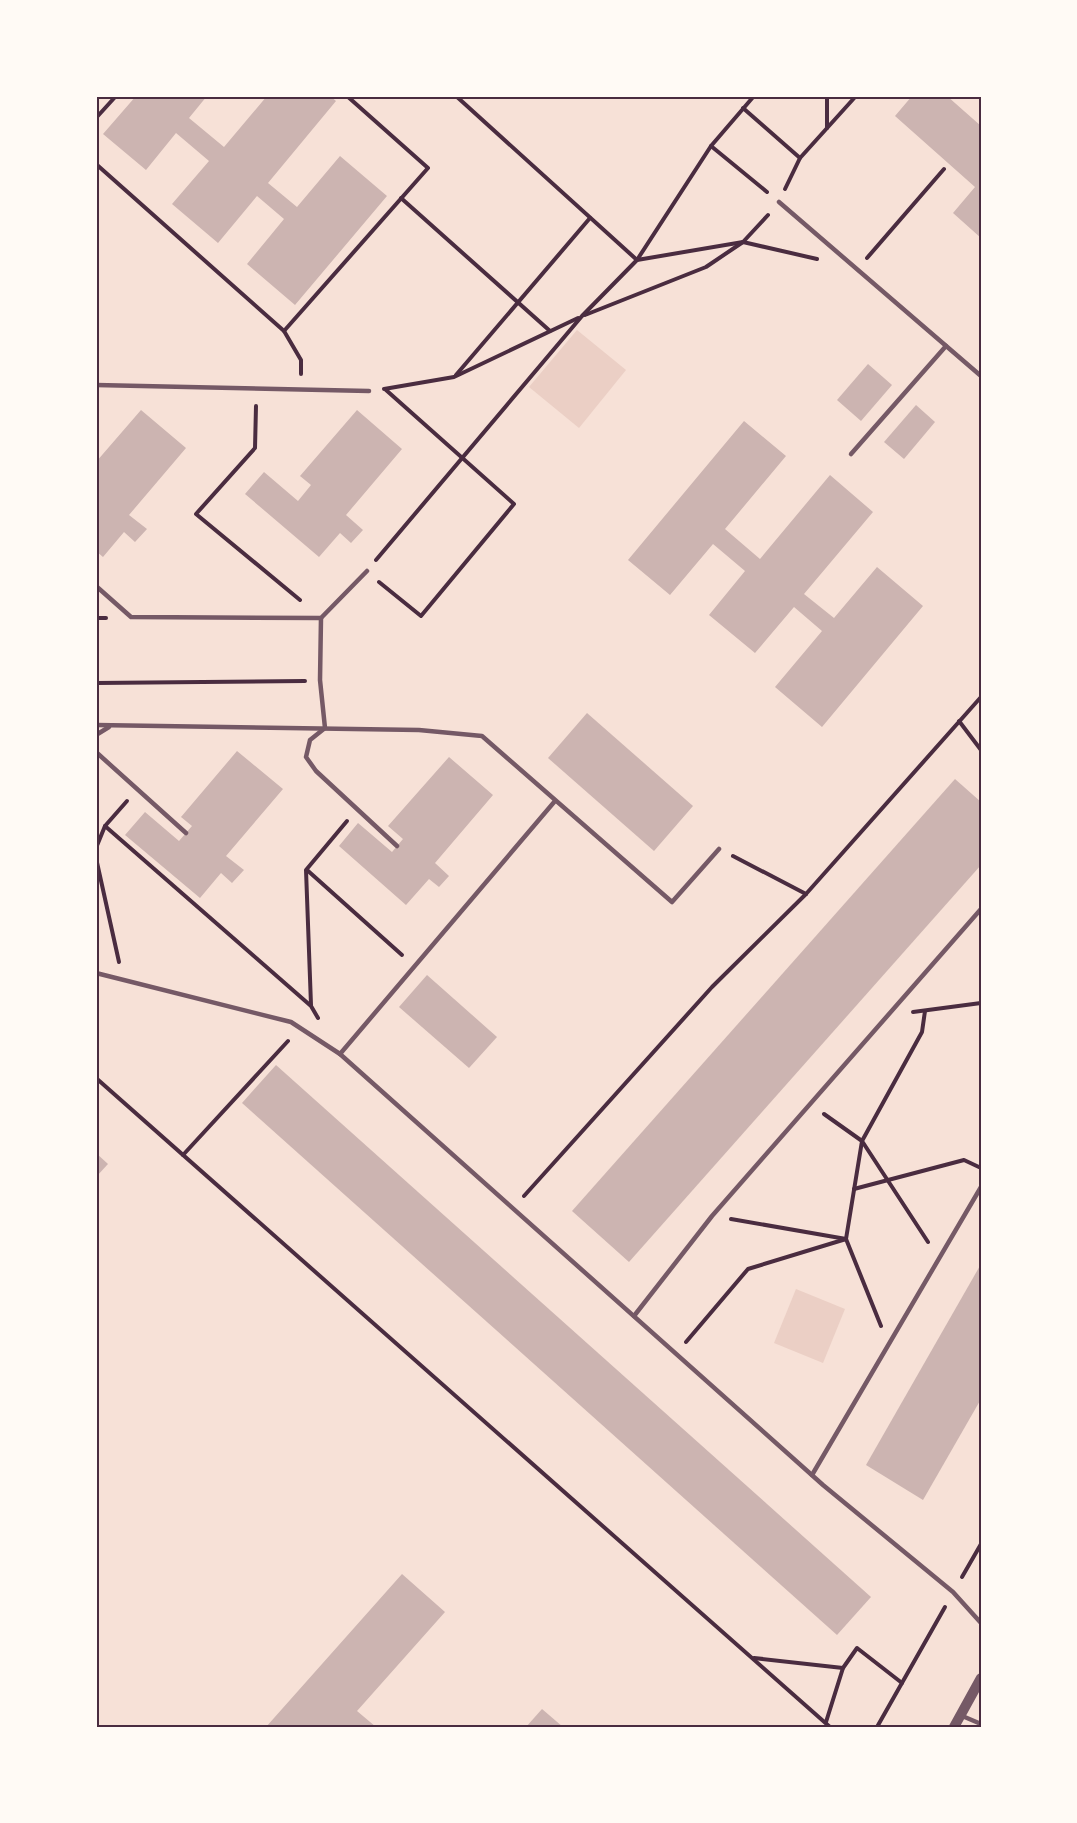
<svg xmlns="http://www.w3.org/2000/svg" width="1077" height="1823" font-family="Lora,serif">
<rect width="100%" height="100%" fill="#f7e1d7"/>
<!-- green -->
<g fill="#ebcfc5">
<polygon points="577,330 626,370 579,428 529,387"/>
<polygon points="796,1289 845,1309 823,1363 774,1343"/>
</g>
<!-- building -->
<g fill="#ccb4b1">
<polygon points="136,96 207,96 189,118 224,147 267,96 330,96 336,101 268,183 297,207 340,156 387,196 295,305 247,264 284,219 257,196 218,243 172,204 209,161 176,133 146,170 103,134"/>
<polygon points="912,96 947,96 981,126 981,238 953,213 975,187 895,116"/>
<polygon points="868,364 892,385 861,421 837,400"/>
<polygon points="916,405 935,422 904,459 884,442"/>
<polygon points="141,410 186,448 129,515 147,529 135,542 124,532 103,557 96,551 96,462"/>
<polygon points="357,410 402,449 346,515 363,530 351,543 340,533 319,557 245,494 264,472 298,501 311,485 300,476"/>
<polygon points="744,421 786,456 725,529 760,559 830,475 873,512 804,594 834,618 877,567 923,606 822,727 775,687 822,631 794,607 755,653 709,615 745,571 713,544 670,595 628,560"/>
<polygon points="587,713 693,806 654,851 548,758"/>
<polygon points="237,751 283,789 226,856 244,870 232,883 221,873 200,898 125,835 145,812 179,841 192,826 181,817"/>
<polygon points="449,757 493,795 435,863 449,876 439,887 429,879 406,905 339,846 358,823 392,852 403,839 388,826"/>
<polygon points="955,779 981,802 981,865 629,1262 572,1211"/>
<polygon points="427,975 497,1037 469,1068 399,1007"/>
<polygon points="276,1065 871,1597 837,1635 242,1103"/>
<polygon points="96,1153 108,1164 96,1177"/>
<polygon points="981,1264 981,1399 923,1500 866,1465"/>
<polygon points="402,1574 445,1612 357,1711 376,1727 266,1727"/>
<polygon points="542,1709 563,1727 526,1727"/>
</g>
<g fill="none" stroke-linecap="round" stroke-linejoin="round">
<!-- path -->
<g stroke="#4a2c40" stroke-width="4">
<polyline points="456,96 637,260 743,242 817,259"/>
<polyline points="743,108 800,158 856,96"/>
<polyline points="96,118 116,96"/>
<polyline points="827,128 827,96"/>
<polyline points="711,146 767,192"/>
<polyline points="96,164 284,331 428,168 347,96"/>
<polyline points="785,189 800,158"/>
<polyline points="401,198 550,331"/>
<polyline points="867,258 944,169"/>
<polyline points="585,315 706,267 743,242 768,215"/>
<polyline points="284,331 301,360 301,374"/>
<polyline points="456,375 590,218"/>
<polyline points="384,389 454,377 578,318"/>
<polyline points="256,406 255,448 196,514 300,600"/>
<polyline points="376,560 582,316 637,260 711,146 754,96"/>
<polyline points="379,582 421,616 514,504 386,390"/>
<polyline points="96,618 106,618"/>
<polyline points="96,683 305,681"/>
<polyline points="959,721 981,750"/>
<polyline points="105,826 127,801"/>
<polyline points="96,848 105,826 311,1006 318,1018"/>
<polyline points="733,856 806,894"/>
<polyline points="96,858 119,962"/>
<polyline points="307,870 402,955"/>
<polyline points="311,1005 306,870 347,821"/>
<polyline points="925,1011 922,1032 862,1141 928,1242"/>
<polyline points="913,1012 981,1003"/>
<polyline points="96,1078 830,1727"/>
<polyline points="183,1155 288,1041"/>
<polyline points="854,1189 964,1160 981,1168"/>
<polyline points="524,1196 712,987 806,894 981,697"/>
<polyline points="731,1219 846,1239 862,1141 824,1114"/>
<polyline points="686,1342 748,1269 846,1239 881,1326"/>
<polyline points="962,1577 981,1544"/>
<polyline points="754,1658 843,1668"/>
<polyline points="826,1722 843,1668 857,1648 902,1683"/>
<polyline points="877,1727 945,1607"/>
</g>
<!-- service -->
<g stroke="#755966" stroke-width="4.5">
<polyline points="779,202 981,376"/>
<polyline points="96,385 369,391"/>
<polyline points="851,454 946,346"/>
<polyline points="96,586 131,617 321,618 367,571"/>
<polyline points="321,618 320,680 325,728 310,740 306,757 316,771 397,846"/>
<polyline points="96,725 419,730 482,736 672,902 719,849"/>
<polyline points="96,735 109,727"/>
<polyline points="96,752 186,833"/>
<polyline points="96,973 291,1022 340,1054 823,1485 953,1592 981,1623"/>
<polyline points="340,1054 555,801"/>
<polyline points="634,1316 712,1216 981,909"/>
<polyline points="812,1475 981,1187"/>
<polyline points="960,1715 981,1724"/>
</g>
<!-- tertiary -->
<polyline stroke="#755966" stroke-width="10" points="954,1727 981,1678"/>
</g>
<!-- border -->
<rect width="1077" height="1823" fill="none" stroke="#fffaf5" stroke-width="195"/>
<rect x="98" y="98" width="882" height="1628" fill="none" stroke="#4a2c40" stroke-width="2"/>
</svg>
